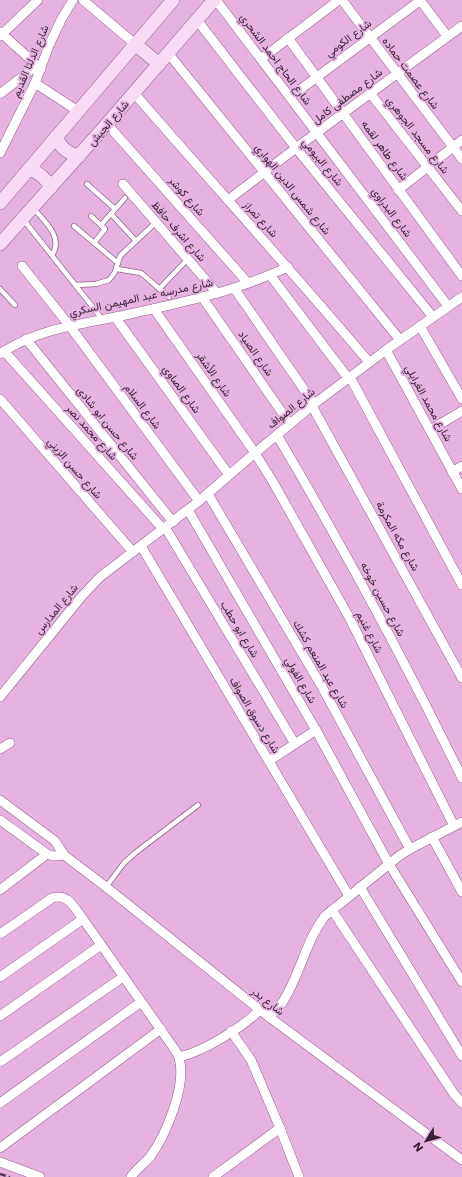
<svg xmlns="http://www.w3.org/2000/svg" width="462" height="1177" font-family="Poppins,Vazirmatn,sans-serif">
<rect width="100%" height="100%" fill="#e6b3e0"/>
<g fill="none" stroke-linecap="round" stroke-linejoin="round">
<defs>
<g id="lane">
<polyline points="87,184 115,209"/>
<path d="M33,208C44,221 64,237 52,255"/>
<polyline points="111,214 136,241"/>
<polyline points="91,216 105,229 94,243"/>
<polyline points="23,219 99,315"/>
<polyline points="101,225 125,198"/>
<polyline points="74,226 118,263"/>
<polyline points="117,269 141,273 169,297"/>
<polyline points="76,285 96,284 109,280 115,272 120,256 152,226"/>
<polyline points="0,289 15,305"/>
<polyline points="159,289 186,261"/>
<polyline points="106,887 124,863 135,853 198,805"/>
</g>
<g id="street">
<polyline points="83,0 135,44"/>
<polyline points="216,0 448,306"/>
<polyline points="342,0 462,159"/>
<polyline points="420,0 447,36"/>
<polyline points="197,20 296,148 433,317"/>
<polyline points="0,32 41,69"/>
<polyline points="0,36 38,0"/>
<polyline points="288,38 462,276"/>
<polyline points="168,53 400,340"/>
<polyline points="261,59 339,0"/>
<polyline points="35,83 78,111"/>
<path d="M134,93C212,183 292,271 369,362"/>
<polyline points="370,93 462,211"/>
<polyline points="0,94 36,66"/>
<polyline points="290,97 421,0"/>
<polyline points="107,124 248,283"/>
<polyline points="0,153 35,83 50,43 62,18 73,0"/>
<polyline points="123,184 217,293"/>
<polyline points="398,190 462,140"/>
<polyline points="228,200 296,148 462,26"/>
<polyline points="22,266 69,325 199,501"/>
<polyline points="270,275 348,378"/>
<polyline points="234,288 314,404"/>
<polyline points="202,297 290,424"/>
<polyline points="154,309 255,453 273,482 349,617 454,826"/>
<polyline points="115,317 229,475"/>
<polyline points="420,326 462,399"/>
<polyline points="26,339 173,522"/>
<polyline points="386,350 462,489"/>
<polyline points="4,351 163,529"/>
<path d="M0,354C39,327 86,324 130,314C165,306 200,299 234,288C253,282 270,275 288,267"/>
<polyline points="350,377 462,585"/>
<polyline points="0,399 133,552"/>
<polyline points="312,406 462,678"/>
<polyline points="430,430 462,411"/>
<path d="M277,435C343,547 405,661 462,778"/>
<polyline points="452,472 462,466"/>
<polyline points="208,494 322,687 410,849"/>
<polyline points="188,510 316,730 389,864 462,982"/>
<polyline points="165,527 295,744"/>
<polyline points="141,546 349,896"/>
<polyline points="0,697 82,596 100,577 199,501 255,453 314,404 386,350 462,297"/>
<polyline points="0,749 10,743"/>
<polyline points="269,761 316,730"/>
<polyline points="0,800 55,841 64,855 106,887 269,1017 462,1160"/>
<polyline points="0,820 47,854 53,856 64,855"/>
<polyline points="432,837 462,892"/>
<polyline points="360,887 462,1056"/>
<polyline points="0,890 47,854"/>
<polyline points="332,910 454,1094 462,1103"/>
<path d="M0,934L52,898C69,893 74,908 83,919L173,1047C175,1050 178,1054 179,1058C187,1085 166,1135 150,1157C144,1164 136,1169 131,1177"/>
<polyline points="0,977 83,919"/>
<polyline points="0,1016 101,945"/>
<path d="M269,1017C273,1013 278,1008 282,1003C300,976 305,942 325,916L399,856L410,849L462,822"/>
<polyline points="231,1031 251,1060 280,1128 299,1177"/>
<path d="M179,1057C205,1051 241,1028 260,1010"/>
<polyline points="0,1062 123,977"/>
<polyline points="0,1103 141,1002"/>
<polyline points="0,1148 161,1029"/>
<polyline points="0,1162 40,1177"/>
<polyline points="213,1177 280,1128"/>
</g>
<g id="secondary">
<polyline points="135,44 159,64"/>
<path d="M56,137C61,148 67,153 79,156"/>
<path d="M29,169C40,173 46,178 51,187"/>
<polyline points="0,203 173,0"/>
<polyline points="0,244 107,124 214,0"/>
</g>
</defs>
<!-- lane casing -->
<use href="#lane" stroke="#92638d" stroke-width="6"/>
<!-- street casing -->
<use href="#street" stroke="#92638d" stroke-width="10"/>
<!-- secondary casing -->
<use href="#secondary" stroke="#92638d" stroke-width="14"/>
<!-- lane -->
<use href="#lane" stroke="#fff" stroke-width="4.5"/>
<!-- street -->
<use href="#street" stroke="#fff" stroke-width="9"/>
<!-- secondary -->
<use href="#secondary" stroke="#f7daf4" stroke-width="13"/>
<!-- rail -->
<polyline stroke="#543a51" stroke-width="2.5" stroke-dasharray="6 3" stroke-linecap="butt" points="0,1174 10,1177"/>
</g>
<g text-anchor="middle" stroke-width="3.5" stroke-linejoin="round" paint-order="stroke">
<!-- street labels -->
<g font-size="11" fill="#372335" stroke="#e6b3e0">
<text transform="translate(348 38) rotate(-37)" y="4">شارع الكومي</text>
<text transform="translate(276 59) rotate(53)" y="4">شارع الحاج احمد الشحري</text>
<text transform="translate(30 61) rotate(-67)" y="4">شارع الدلتا القديم</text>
<text transform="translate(411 73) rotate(53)" y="4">شارع عصمت حماده</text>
<text transform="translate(347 96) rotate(-37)" y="4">شارع مصطفى كامل</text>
<text transform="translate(108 123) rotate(-49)" y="4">شارع الجيش</text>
<text transform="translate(418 135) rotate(52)" y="4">شارع مسجد الجوهري</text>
<text transform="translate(385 150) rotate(54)" y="4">شارع طاهر لقمه</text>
<text transform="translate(323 162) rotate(51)" y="4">شارع البيومي</text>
<text transform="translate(293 189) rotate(51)" y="4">شارع شمس الدين الهواري</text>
<text transform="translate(187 196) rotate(49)" y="4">شارع كوشر</text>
<text transform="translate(392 212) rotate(53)" y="4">شارع البدراوي</text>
<text transform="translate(261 219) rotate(48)" y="4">شارع تمراز</text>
<text transform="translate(179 231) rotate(49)" y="4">شارع اشرف حافظ</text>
<text transform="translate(141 297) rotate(-12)" y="4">شارع مدرسه عبد المهيمن السكري</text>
<text transform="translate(256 353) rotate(55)" y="4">شارع الصياد</text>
<text transform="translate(214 374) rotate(55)" y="4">شارع الأشقر</text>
<text transform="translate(182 389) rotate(54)" y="4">شارع الصاوي</text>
<text transform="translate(429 403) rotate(61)" y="4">شارع محمد الغرابلي</text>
<text transform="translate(143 406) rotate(53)" y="4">شارع السلام</text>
<text transform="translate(291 408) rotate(-39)" y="4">شارع الصواف</text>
<text transform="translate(108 423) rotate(51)" y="4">شارع حسن ابو شادى</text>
<text transform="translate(92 432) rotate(48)" y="4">شارع محمد نصر</text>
<text transform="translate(75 468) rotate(49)" y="4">شارع حسن الزيني</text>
<text transform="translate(398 536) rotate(61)" y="4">شارع مكه المكرمة</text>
<text transform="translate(383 599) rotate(62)" y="4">شارع حسين خوخه</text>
<text transform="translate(56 609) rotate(-51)" y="4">شارع المدارس</text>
<text transform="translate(240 629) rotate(59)" y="4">شارع ابو حطب</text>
<text transform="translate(370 632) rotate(63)" y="4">شارع غنيم</text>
<text transform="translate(321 664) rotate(60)" y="4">شارع عبد المنعم كشك</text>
<text transform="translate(301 680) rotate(60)" y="4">شارع الفولي</text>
<text transform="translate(255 715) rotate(59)" y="4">شارع دسوق الصواف</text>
<text transform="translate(268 1001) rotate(38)" y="4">شارع بدر</text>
</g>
</g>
<!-- north arrow -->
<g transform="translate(426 1141) rotate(233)" stroke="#e6b3e0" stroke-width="3" paint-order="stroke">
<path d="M0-3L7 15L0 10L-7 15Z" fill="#372335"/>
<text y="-6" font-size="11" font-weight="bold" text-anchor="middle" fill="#372335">N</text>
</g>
</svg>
